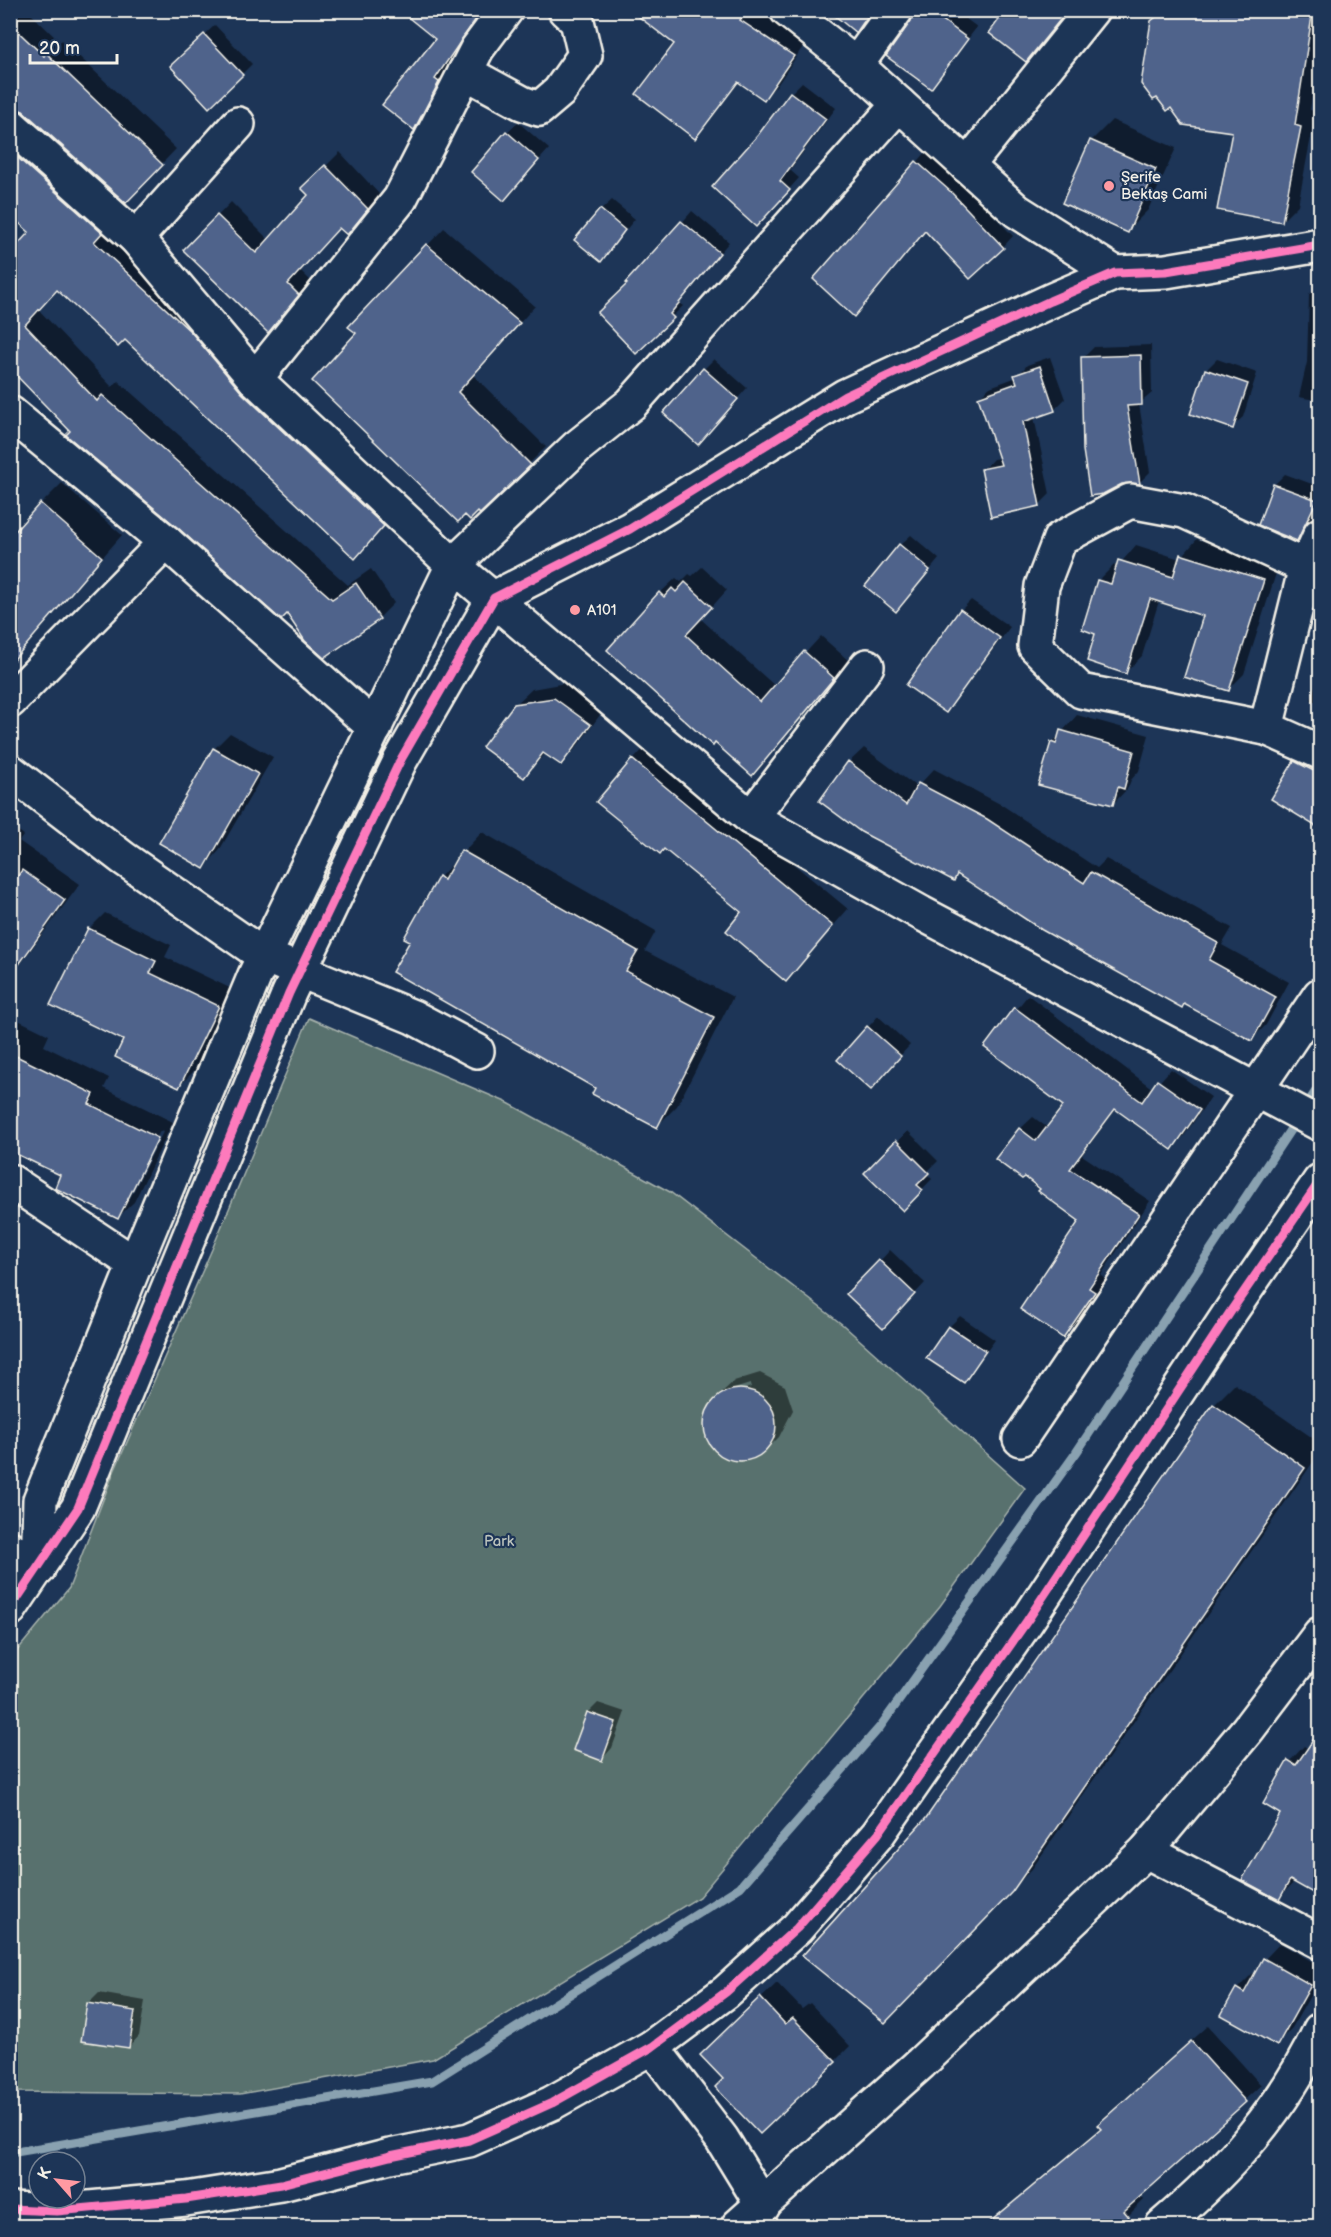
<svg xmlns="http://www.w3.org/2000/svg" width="1331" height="2237" font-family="'Balsamiq Sans',sans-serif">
<rect width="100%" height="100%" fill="#1d3557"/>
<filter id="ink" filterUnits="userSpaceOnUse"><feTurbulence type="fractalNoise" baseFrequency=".0167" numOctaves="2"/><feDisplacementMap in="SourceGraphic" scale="12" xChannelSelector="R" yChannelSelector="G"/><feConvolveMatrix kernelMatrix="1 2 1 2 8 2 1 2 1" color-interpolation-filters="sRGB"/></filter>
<g filter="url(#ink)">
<!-- green -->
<polygon fill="#58716e" stroke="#a6b1ab" stroke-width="1.5" points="309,1018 508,1103 670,1192 843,1325 1025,1488 940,1606 699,1897 433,2059 240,2094 11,2092 11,1658 69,1588 113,1474 213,1247"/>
<!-- shadow -->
<g fill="#0007" fill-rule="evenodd">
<polygon points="10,10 27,10 60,42 62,40 176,149 126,201 23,109 10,105"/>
<polygon points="401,10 484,10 447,65 451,68 428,114 414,128 437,38"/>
<polygon points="635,10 759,10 806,42 778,84 764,98 740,81 695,137 676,43"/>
<polygon points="830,10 874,10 856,31"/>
<polygon points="954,10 977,27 931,87 929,11"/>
<polygon points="1008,10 1068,10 1026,60"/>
<polygon points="1164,10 1320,10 1320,42 1310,110 1316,111 1298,205 1282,221 1234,131 1152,22"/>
<polygon points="215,25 252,64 242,74 182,56"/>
<polygon points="802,82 836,108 790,170 799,178 766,215 791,93"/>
<polygon points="1112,120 1176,148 1148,210 1127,231 1091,141"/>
<polygon points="10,121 398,510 370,542 125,338 58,288 38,309 112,387 118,381 348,585 371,569 394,603 379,618 287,612 72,431 10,367 10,252 12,253 31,232 10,213"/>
<polygon points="518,122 549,149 514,188 507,132"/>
<polygon points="927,151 961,181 1013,236 1003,247 926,230 854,315 815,279"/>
<polygon points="340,152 380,195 347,233 340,226 300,270 311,281 268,331 185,250 231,202 269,240 310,195 304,188"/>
<polygon points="612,200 635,219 601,260 601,210"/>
<polygon points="692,211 729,242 679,302 683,306 636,352 629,284"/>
<polygon points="444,228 535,306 473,375 546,447 480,512 359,333 351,326"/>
<polygon points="1319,284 1320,284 1320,401 1299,397 1307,362 1309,295"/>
<polygon points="1151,345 1152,393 1139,404 1150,472 1140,482 1121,483 1083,358 1094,347"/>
<polygon points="1050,357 1065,399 1054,410 1034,417 1050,494 1039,505 983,470 993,459 1000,458 979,397 990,387 1017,377 1027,365"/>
<polygon points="714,359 747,388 708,432 704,369"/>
<polygon points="1217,359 1257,373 1243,417 1232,427 1206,370"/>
<polygon points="1285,474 1320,487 1320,501 1307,529 1297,539 1274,485"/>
<polygon points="62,483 122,535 10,663 41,504"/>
<polygon points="911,535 939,559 906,599 900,545"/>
<polygon points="1197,539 1279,564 1244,674 1228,690 1205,615 1159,601 1142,656 1126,672 1097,633 1083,628 1099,580 1115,564 1118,566 1136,545 1180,559"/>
<polygon points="702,567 727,590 701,619 775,686 821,636 849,661 752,774 660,593 676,578 681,582 689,574 692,576"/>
<polygon points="971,600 1010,627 946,712 961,610"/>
<polygon points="1320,668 1320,703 1311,700"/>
<polygon points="571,682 605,708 576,748 561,763 546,753 524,776 515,705 532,689"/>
<polygon points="1077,715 1149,735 1139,771 1131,780 1128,788 1113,804 1052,743"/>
<polygon points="230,733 273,757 219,851 204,867 214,749"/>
<polygon points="648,744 848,909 786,980 744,912 633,760"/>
<polygon points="864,748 917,787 934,769 1002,805 1097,868 1106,859 1232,928 1222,945 1289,982 1266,1025 1252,1039 959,873 954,879 849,762"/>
<polygon points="1306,752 1320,759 1320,816 1314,823 1296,762"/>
<polygon points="10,825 24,835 19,841 80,884 10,978"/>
<polygon points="482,832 656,931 645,951 733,997 677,1106 657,1126 597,1087 412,940 440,877"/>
<polygon points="105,913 171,945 165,957 234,990 195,1070 179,1086 125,1040 89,929"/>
<polygon points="1028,995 1153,1089 1171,1069 1211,1097 1184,1136 1172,1148 1116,1109 1082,1155 1150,1201 1101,1275 1106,1279 1076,1323 1063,1336 1082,1221 1042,1189 1020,1129 1033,1117 1048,1128 1065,1106 986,1047"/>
<path d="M10,1016L49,1035L44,1046L109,1078L104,1088L173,1122L134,1202L118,1217L62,1174L10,1149ZM160,1131L163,1132L129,1200H126Z"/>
<polygon points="878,1016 910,1045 881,1077 839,1060"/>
<polygon points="908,1131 938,1161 926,1173 932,1179 903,1209 867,1173"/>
<polygon points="890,1250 925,1283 894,1316 880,1261"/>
<polygon points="960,1316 995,1340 964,1382 949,1327"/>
<path d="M760,1373L785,1386L793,1410L779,1437L762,1454L738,1461L712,1448L704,1422L717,1397L734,1381ZM750,1384L751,1387L724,1396V1392Z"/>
<polygon points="1235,1384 1320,1443 1320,1452 1032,1869 906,2000 1214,1405"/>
<polygon points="10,1566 17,1571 10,1580"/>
<polygon points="598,1703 625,1712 612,1748 602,1759 588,1713"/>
<polygon points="1320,1733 1320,1895 1295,1881 1279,1898 1282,1813 1290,1761 1304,1746 1309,1749"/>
<polygon points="1280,1943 1320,1966 1320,1978 1292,2028 1276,2044 1237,1989 1253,1973 1256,1975 1265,1959"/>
<polygon points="777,1983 802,2009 810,2003 850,2046 835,2061 725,2078 718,2039"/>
<polygon points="99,1993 145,2001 139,2036 129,2047 89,2003"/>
<polygon points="1208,2026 1261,2085 1140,2195 1144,2200 1128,2216 1115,2226 986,2226 1102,2128 1115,2109"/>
<polygon points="117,2217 135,2226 108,2226"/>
</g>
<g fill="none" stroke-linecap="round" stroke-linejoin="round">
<!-- stream -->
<polyline stroke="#89a1b0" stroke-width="9" points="10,2153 432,2081 740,1887 880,1727 1076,1453 1320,1085"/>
</g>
<!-- building -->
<g fill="#4f648b" stroke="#f4f1e8" stroke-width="1.5">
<polygon points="399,10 482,10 435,79 439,82 414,130 382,105 435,39"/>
<polygon points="630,10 747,10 740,20 794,56 764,100 738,82 695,139 636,94 674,44"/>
<polygon points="828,10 872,10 856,33"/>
<polygon points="914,10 929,10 968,39 931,89 886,56 911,21"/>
<polygon points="1006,10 1068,10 1026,62 989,33"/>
<polygon points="1165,10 1313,10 1295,125 1301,127 1282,222 1217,210 1232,132 1183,125 1171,108 1167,111 1157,98 1153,100 1141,84 1151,21"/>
<polygon points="10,24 44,56 46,53 163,165 126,203 23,111 10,107"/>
<polygon points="204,34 243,75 209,108 170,66"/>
<polygon points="790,92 826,119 780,181 790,190 756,227 712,187 758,135"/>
<polygon points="506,131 539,160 504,201 471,172"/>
<polygon points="1090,140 1156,169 1128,233 1062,203"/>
<polygon points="10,151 102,233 94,242 191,332 242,393 384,526 355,559 125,340 118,347 57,290 25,325 97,401 102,395 332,599 356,583 380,619 324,658 305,641 287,614 281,620 178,528 66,435 70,431 10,369 10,253 29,232 10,215"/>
<polygon points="916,161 951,192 1004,248 970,279 925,231 854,317 813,279"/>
<polygon points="325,165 368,209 347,235 339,228 288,284 299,295 268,333 183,250 217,215 256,253 308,195 301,188"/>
<polygon points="600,209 625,230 601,262 574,240"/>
<polygon points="681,221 720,253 670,314 674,318 636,354 597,313 627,284 625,283"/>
<polygon points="426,244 520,323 458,392 531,465 480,514 478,512 470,520 465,515 458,522 312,381 356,333 348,327"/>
<polygon points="1141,355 1142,405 1127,406 1140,484 1122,484 1103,494 1090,496 1083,450 1081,357"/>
<polygon points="1040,366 1055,411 1023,422 1040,506 991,517 981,469 1001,465 978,397 1017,383 1014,375"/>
<polygon points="703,368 738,399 698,445 663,413"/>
<polygon points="1205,369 1248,384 1233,429 1190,414"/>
<polygon points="1273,484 1317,500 1297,541 1258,525"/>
<polygon points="40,503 102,557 10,664 10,537"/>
<polygon points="899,544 930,570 896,612 865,586"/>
<polygon points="1180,554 1264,580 1229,691 1184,677 1203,616 1150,599 1126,674 1087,661 1095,634 1082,629 1097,580 1111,584 1118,560 1173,577"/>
<polygon points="685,582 712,607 686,635 760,702 804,651 834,678 752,776 715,743 713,746 607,650 659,592 664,597 672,588 676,592"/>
<polygon points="960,609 1000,638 946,713 906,685"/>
<polygon points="554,698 591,725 561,765 543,753 524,778 482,747 514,704"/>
<polygon points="1060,730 1134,751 1124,789 1118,787 1113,805 1038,785 1051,742 1056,744"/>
<polygon points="213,748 258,774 204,869 159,843"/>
<polygon points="632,759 833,926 786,982 726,931 741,912 664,849 660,854 596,802"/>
<polygon points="848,761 906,805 918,783 987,819 1084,883 1091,872 1218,943 1209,960 1276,997 1252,1041 1184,1004 1182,1008 1042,930 957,874 954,881 861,832 819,801"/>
<polygon points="1294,761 1320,774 1320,829 1271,799"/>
<polygon points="461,850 638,951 626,971 714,1017 657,1128 592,1094 595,1088 392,972 410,941 404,938 439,876 444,880"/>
<polygon points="22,870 65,900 10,977 10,887"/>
<polygon points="88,928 156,961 150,973 219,1006 179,1088 115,1057 123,1040 50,1005"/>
<polygon points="1014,1007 1142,1102 1157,1080 1200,1110 1172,1150 1115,1109 1070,1169 1139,1214 1089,1288 1095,1292 1063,1338 1020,1309 1079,1221 1038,1191 1040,1189 1025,1177 1022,1179 995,1159 1019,1128 1036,1141 1063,1106 984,1047"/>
<polygon points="867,1026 901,1056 871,1090 837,1060"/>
<polygon points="10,1053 94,1094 89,1104 158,1138 118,1219 55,1188 60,1175 10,1151"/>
<polygon points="896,1140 929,1173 917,1185 923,1190 903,1211 864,1173"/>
<polygon points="879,1260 915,1294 883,1329 846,1294"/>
<polygon points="948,1326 986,1351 964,1383 926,1358"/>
<circle cx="740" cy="1425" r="36"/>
<polygon points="1213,1404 1305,1468 1012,1892 885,2023 802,1956 926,1818"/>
<polygon points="587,1712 616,1722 602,1761 573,1750"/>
<polygon points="1320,1730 1320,1897 1290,1880 1279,1900 1242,1880 1280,1814 1263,1804 1288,1760 1296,1765"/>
<polygon points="1263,1958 1311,1985 1277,2046 1221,2015 1236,1988 1244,1993"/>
<polygon points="760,1997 785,2024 793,2018 836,2062 760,2134 715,2087 723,2079 700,2055"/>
<polygon points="87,2003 135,2011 129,2048 81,2041"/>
<polygon points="1191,2041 1246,2102 1124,2211 1129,2217 1118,2226 985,2226 1101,2129 1097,2125"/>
</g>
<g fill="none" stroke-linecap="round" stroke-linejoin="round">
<defs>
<g id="minor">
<polyline points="787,10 856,65 1017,211 1115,273"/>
<polyline points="856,65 896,10"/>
<polyline points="465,72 522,103 539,109 559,92 585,55 577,21 565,10"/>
<polyline points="10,125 136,238 255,379 453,565 751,818 921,913 1320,1124"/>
<polyline points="967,166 1092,10"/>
<polyline points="136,238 238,124"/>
<polyline points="255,379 400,199 477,49 506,10"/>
<polyline points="10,413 166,542 375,728"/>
<polyline points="1306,567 1184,511 1130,501 1060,539 1042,586 1035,646 1081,691 1266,728 1320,752"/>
<polyline points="10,701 166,542"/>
<polyline points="1266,728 1306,567 1320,535"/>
<polyline points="10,771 123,858 264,956 413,1017 477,1051"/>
<polyline points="751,818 867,666"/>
<polyline points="10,1181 135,1264"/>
<polyline points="1020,1439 1320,995"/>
<polyline points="10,1548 38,1569"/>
<polyline points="38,1569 40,1500 135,1264 255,975 453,565 577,447 631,404 899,104"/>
<polyline points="10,1609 78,1508 289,993 400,761 494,598 630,529 845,396 1050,301 1115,273 1166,271 1320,245"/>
<polyline points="1146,1851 1320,1942"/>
<polyline points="652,2047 722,2139 763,2206"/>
<polyline points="10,2209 57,2211 186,2199 281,2184 390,2156 469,2140 552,2103 652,2047 726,1992 797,1928 878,1834 1027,1621 1231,1311 1320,1181"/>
<polyline points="738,2226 921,2063 1146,1851 1248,1729 1320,1634"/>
<path d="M1162,2226C1229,2169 1283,2110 1320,2030"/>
</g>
</defs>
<!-- minor casing -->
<use href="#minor" stroke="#f4f1e8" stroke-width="38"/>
<!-- minor -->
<use href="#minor" stroke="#1d3557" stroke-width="33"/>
<defs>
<g id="cycleway">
<polyline points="10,1609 78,1508 289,993 400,761 494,598 630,529 845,396 1050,301 1115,273 1166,271 1320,245"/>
<polyline points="10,2209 57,2211 186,2199 281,2184 390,2156 469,2140 552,2103 652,2047 726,1992 797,1928 878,1834 1027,1621 1231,1311 1320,1181"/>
</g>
</defs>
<!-- cycleway casing -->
<use href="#cycleway" stroke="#1d3557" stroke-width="13"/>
<!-- cycleway -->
<use href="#cycleway" stroke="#fd7abc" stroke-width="9"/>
</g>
</g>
<!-- markers -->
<g fill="#ff9aa2" stroke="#1d3557" stroke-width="2">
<circle cx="1109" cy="186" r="6"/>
<circle cx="575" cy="610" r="6"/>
</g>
<g text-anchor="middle" stroke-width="4.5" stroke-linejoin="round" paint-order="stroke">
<!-- poi labels -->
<g font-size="15" fill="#f4f1e8" stroke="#1d3557" text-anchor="start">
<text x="1121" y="182">Şerife<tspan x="1121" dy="17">Bektaş Cami</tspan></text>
<text x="587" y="615">A101</text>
</g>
<!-- park labels -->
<g font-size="15" fill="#bdc4bd" stroke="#1d3557">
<text x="499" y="1546">Park</text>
</g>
</g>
<!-- margin -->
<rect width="1331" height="2237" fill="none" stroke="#1d3557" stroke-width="36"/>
<rect x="18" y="18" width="1295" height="2201" fill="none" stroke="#f4f1e8" stroke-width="2" filter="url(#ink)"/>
<!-- north arrow -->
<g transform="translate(57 2180) rotate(298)"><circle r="28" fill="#1d3557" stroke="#738091" stroke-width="1.5"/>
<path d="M0-4.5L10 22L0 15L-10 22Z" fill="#ff9aa2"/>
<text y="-9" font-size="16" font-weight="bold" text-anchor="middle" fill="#f4f1e8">K</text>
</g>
<!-- scale -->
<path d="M30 54v9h87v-9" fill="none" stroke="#f4f1e8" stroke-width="3"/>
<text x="39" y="54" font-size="18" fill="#f4f1e8" stroke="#1d3557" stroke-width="4.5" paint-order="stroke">20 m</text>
</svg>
